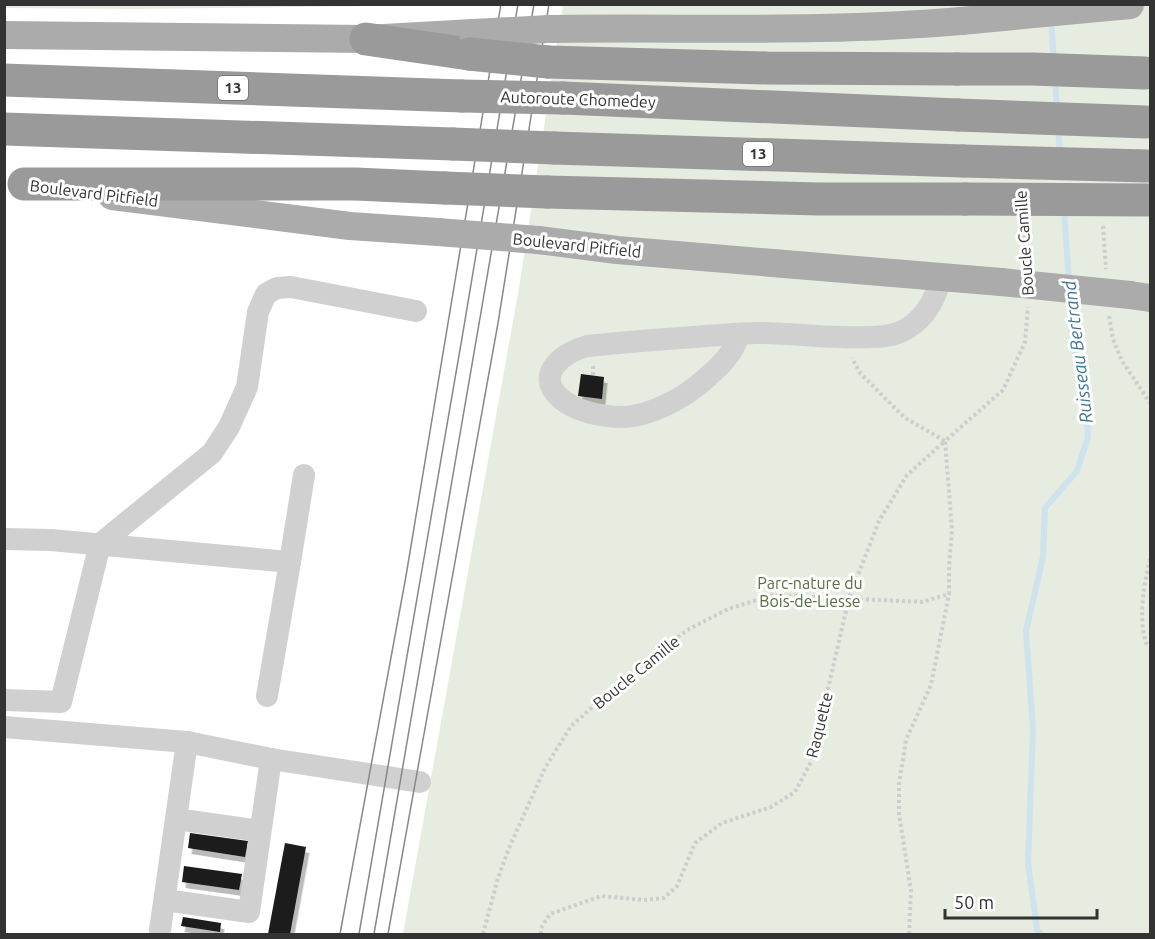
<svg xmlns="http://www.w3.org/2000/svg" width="1155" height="939" font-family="Ubuntu,sans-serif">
<defs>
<filter id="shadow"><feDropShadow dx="3.5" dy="6" stdDeviation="0" flood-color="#0004"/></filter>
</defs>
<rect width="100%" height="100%" fill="#fff"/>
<!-- green -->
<g fill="#e6ecdf">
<polygon points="5,4 453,4 453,5 135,9 5,8"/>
<polygon points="563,5 1150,5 1150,934 403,934 519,288"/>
</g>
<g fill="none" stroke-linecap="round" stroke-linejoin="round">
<!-- stream -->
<g stroke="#cfe2ee" stroke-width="6">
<polyline points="1051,20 1054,61"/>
<polyline points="1055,80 1057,109"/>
<polyline points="1058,128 1060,154"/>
<polyline points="1064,209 1069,282"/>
<polyline points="1041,934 1037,930 1028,863 1033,729 1026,631 1043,557 1045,508 1077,471 1088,437 1086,411 1072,335 1070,295"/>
</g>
</g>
<!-- building -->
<g fill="#1a1a1a" filter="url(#shadow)">
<polygon points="581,374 604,377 602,399 578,396"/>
<polygon points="190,833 248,841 245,857 188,848"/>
<polygon points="285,843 306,847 290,934 268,934"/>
<polygon points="184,866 242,874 239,890 182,882"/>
<polygon points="183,917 221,923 220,932 181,926"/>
</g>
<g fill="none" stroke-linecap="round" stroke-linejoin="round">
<!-- path -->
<g stroke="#cdcdcd" stroke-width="4" stroke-dasharray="3 3" stroke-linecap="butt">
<polyline points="1023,223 1026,261"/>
<polyline points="1103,226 1106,269"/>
<polyline points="1109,316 1113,339 1122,361 1150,403"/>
<polyline points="593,375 593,364"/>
<path d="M1150,559C1144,586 1138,615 1146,643L1150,646"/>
<polyline points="483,934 498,878 509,848 545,768 571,726 650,657 689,629 728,609 773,595 922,602 949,594 949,567 952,531 945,441 1003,390 1025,342 1028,307"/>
<polyline points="541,934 541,928 550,914 601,896 644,900 664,898 677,886 695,843 722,823 771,807 795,792 811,762 849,598 879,521 907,475 945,441 905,418 860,373 852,358"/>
<polyline points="909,934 911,891 899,814 899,784 906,740 931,685 949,594"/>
</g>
<!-- minor -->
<g stroke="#d0d0d0" stroke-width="22">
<path d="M739,334C733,355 719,367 703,381C684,398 650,416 624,417C603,417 575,412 559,397C534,373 565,352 587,346C627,342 666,339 706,336C723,335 740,333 757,333C795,333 833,339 871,337C881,337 889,336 898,333C923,323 935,302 941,277"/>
<polyline points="4,539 51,540 290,562 267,696"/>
<polyline points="290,562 304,475"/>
<polyline points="4,700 61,702 100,544 212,453 229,427 247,387 258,312 266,294 277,288 291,287 416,311"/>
<polyline points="4,727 187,742 271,759 420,782"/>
<polyline points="176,819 260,831"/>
<polyline points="165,900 249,912 271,759"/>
<polyline points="160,930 187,742"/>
</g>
<!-- major -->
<g stroke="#ababab" stroke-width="28">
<path d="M549,29C687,27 824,33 961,21"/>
<polyline points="4,35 366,39 473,33"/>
<polyline points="112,196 350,226 438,232"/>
<polyline points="538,240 617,250 1001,282"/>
<polyline points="1130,295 1150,298"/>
</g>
<!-- highway -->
<g stroke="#9a9a9a" stroke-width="33">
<polyline points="366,39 469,54"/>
<polyline points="548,62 767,68 957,69"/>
<polyline points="4,80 462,96"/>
<polyline points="563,98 958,115"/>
<polyline points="4,129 453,144"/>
<polyline points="554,148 963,161"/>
<polyline points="24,184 355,184 445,188"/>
<polyline points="547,192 819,199 965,199"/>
</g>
<!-- tram -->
<g stroke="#888" stroke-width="1.5">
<polyline points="340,934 406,576 501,4"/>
<polyline points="359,934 462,338 518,4"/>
<polyline points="374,934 534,4"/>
<polyline points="388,934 498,323 549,4"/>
</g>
<!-- major-bridge -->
<g stroke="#ababab" stroke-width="28">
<polyline points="961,21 1130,5"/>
<polyline points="473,33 549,29"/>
<polyline points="438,232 538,240"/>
<polyline points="1001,282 1130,295"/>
</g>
<!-- highway-bridge -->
<g stroke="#9a9a9a" stroke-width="33">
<polyline points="469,54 548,62"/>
<polyline points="957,69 1032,69 1145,73"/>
<polyline points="462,96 563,98"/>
<polyline points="958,115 1146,122"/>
<polyline points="453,144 554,148"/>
<polyline points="963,161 1147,166"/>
<polyline points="445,188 547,192"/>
<polyline points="965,199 1149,200"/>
</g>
</g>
<g text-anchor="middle" stroke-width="6" stroke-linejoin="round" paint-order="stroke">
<!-- shield labels -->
<g fill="#fff" stroke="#707070" stroke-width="1.5">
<rect x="218" y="76" width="30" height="24" rx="4.5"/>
<rect x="743" y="142" width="30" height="24" rx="4.5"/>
</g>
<g font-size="15" font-weight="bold" fill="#333">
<text x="233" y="93">13</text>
<text x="758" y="159">13</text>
</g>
<!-- street labels -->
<g font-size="16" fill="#333" stroke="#fff">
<text transform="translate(578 99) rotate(2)" y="6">Autoroute Chomedey</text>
<text transform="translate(94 193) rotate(7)" y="6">Boulevard Pitfield</text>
<text transform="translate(1024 243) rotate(-94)" y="6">Boucle Camille</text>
<text transform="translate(577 245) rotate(6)" y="6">Boulevard Pitfield</text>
<text transform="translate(636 672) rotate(-39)" y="6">Boucle Camille</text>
<text transform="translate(819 725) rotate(-76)" y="6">Raquette</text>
</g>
<!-- park labels -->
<g font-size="16" fill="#56703f" stroke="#fff">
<text x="810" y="589">Parc-nature du<tspan x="810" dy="18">Bois-de-Liesse</tspan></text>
</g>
<!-- water labels -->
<g font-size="18" font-style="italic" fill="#3f7597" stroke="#fff">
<text transform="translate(1078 352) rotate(-97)" y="6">Ruisseau Bertrand</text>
</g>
</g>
<!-- border -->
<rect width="1155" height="939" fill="none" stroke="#333333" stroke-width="12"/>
<!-- scale -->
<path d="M945 909v9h152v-9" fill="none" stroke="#333333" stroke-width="3"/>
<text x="954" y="909" font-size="18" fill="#333333" stroke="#ffffff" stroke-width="4.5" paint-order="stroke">50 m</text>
</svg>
